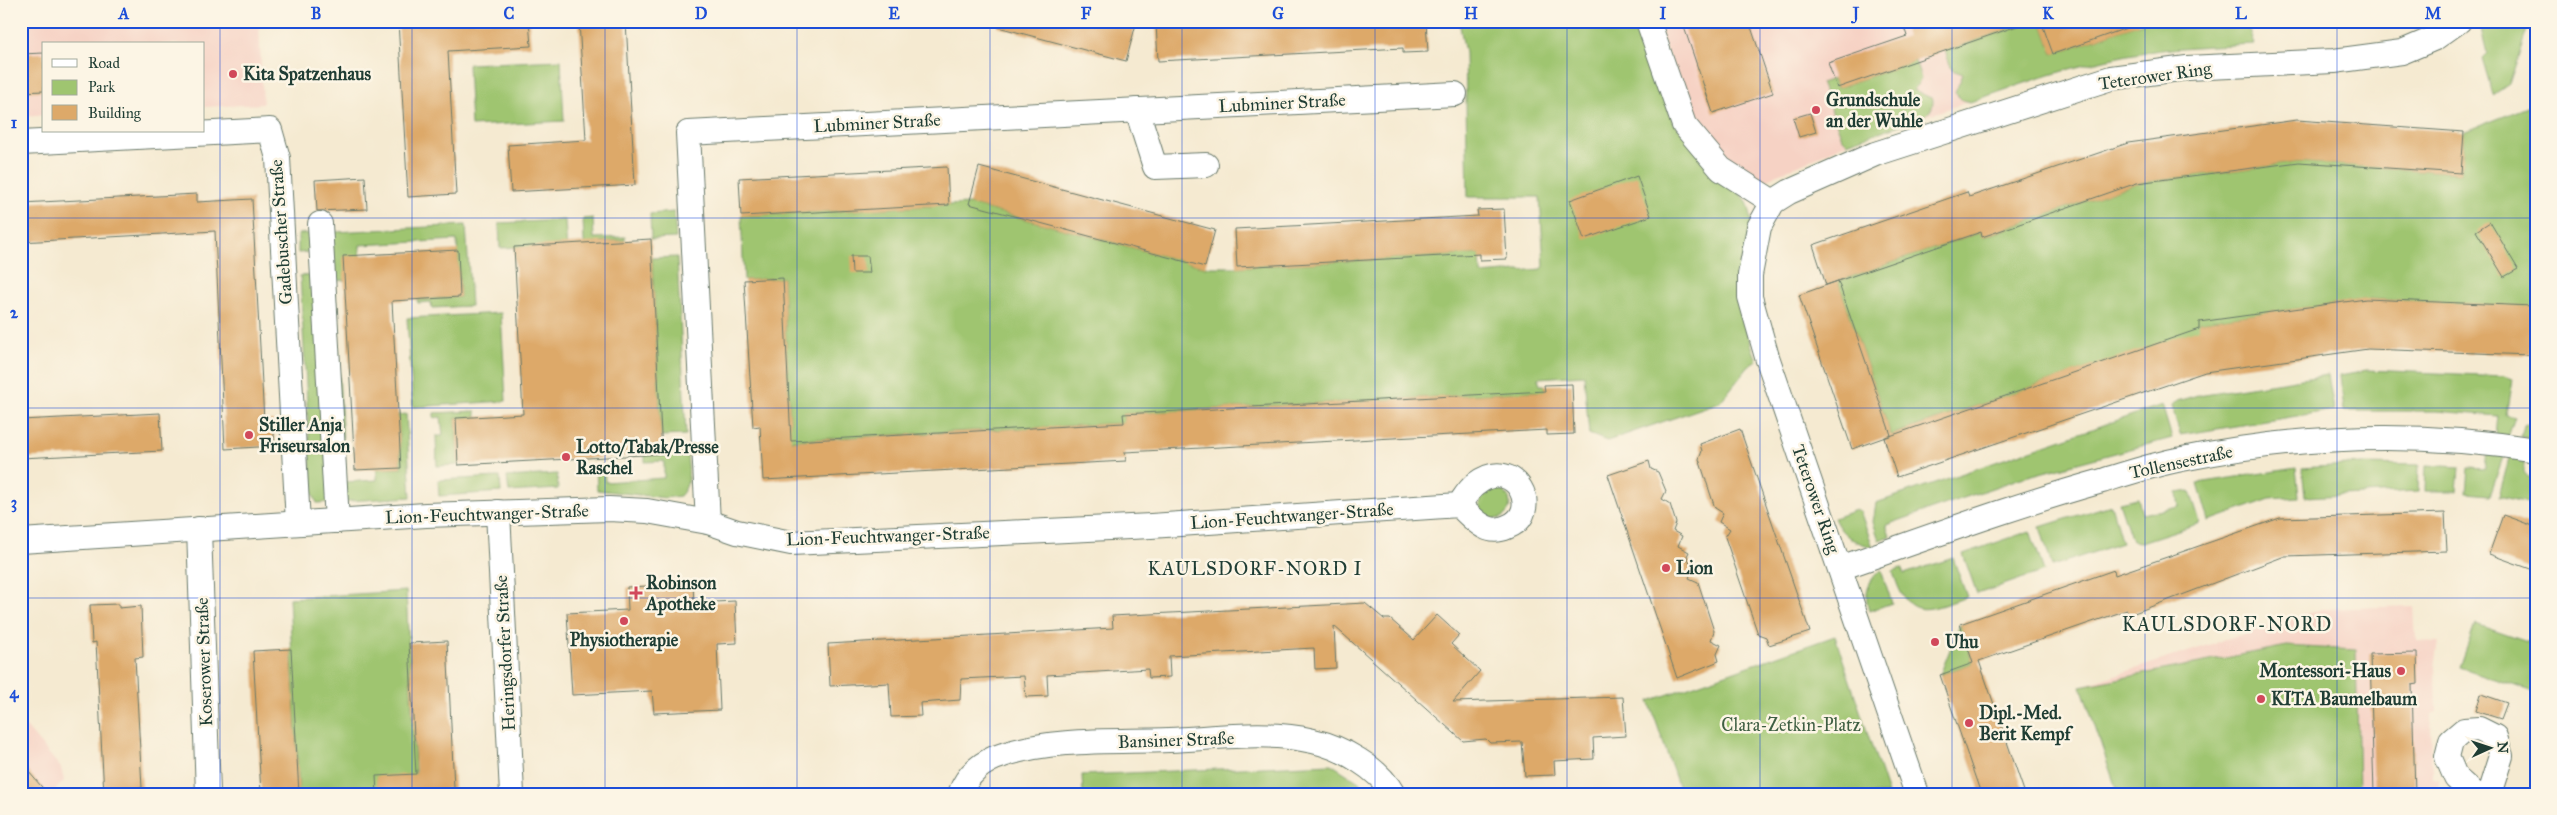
<svg xmlns="http://www.w3.org/2000/svg" width="2557" height="815" font-family="'IM FELL Great Primer',serif">
<rect width="100%" height="100%" fill="#fcf5e5"/>
<filter id="ink" filterUnits="userSpaceOnUse"><feTurbulence type="fractalNoise" baseFrequency=".02" numOctaves="2"/><feDisplacementMap in="SourceGraphic" scale="10" xChannelSelector="R" yChannelSelector="G"/><feConvolveMatrix kernelMatrix="1 2 1 2 8 2 1 2 1" color-interpolation-filters="sRGB"/></filter>
<filter id="wash" filterUnits="userSpaceOnUse"><feTurbulence type="fractalNoise" baseFrequency=".0096" numOctaves="4" result="noise"/><feDisplacementMap in="SourceGraphic" scale="20" xChannelSelector="R" yChannelSelector="G"/><feGaussianBlur stdDeviation="1.12" result="paint"/><feColorMatrix in="noise" values="0 0 0 0 0 0 0 0 0 0 0 0 0 0 0 0 0 1.4 0 .05"/><feComposite in="paint" operator="in"/></filter>
<g filter="url(#wash)">
<rect width="100%" height="100%" fill="#f5ead1"/>
<!-- built -->
<g fill="#f6d2c4">
<polygon points="21,21 220,21 221,28 259,26 263,104 204,107 204,44 44,44 44,115 21,117"/>
<polygon points="1655,21 2041,21 2059,71 1850,142 1758,183 1726,162 1699,134"/>
<polygon points="2414,606 2416,641 2439,642 2435,666 2436,712 2431,714 2432,778 2438,779 2439,790 2445,794 2118,794 2081,686 2322,609"/>
<polygon points="21,721 61,768 64,781 51,794 21,794"/>
</g>
<!-- green -->
<g fill="#9fc570" stroke="#5f8152">
<path d="M1459,21H1638L1673,122L1746,200C1760,228 1745,280 1744,312C1744,328 1752,346 1757,361L1750,365L1720,402L1607,441L1589,434L1584,375L1538,378L1540,385H1544L1545,391L1123,414L1124,423L779,441L790,424L783,278L744,280L741,216L969,204L1205,267H1237L1480,254L1481,274L1542,269L1544,266L1540,197H1468L1465,53Z"/>
<path d="M2023,21H2041L2053,54L2146,21H2246L2254,44C2212,46 2170,47 2128,55C2074,65 2022,84 1970,102L1962,100L1955,93L1963,74L1952,70L1945,51L2024,24Z"/>
<polygon points="2479,21 2500,23 2530,21 2509,84 2493,95 2482,58 2487,53"/>
<polygon points="561,60 564,121 471,126 468,64"/>
<path d="M1915,61L1921,79L1914,90L1933,99C1933,109 1930,112 1923,117L1847,143L1842,138L1821,83L1833,79L1837,88Z"/>
<polygon points="2530,106 2536,107 2536,307 2370,299 2199,322 2200,330 1891,435 1838,281 1981,232 1983,237 2137,183 2299,162 2461,173 2464,132"/>
<polygon points="674,212 676,238 651,239 650,214"/>
<polygon points="593,218 594,238 625,237 625,240 595,242 596,264 585,264 583,219"/>
<polygon points="565,220 570,299 561,245 500,248 499,223"/>
<polygon points="466,225 471,306 432,308 431,302 418,303 417,300 460,297 457,240 360,245 360,255 345,280 334,281 345,482 377,480 377,469 401,468 398,415 406,414 411,497 317,503 312,493 300,276 314,275 313,252 298,253 298,234"/>
<polygon points="677,257 686,435 661,436 652,258"/>
<polygon points="501,313 506,401 413,407 407,318"/>
<polygon points="2367,370 2504,376 2512,379 2506,415 2515,417 2508,437 2496,435 2498,416 2437,411 2344,411 2340,375"/>
<polygon points="2328,375 2334,410 2180,435 2172,406 2177,401 2198,395"/>
<polygon points="2162,405 2172,438 2021,478 1886,525 1890,536 1879,540 1873,522 1876,503"/>
<polygon points="476,411 476,417 456,418 458,465 437,466 436,436 443,436 441,417 434,418 434,413"/>
<polygon points="2531,422 2536,423 2536,439 2521,437 2524,425"/>
<polygon points="2487,452 2504,454 2490,495 2466,493 2468,468 2485,469"/>
<path d="M687,453C688,470 692,483 680,496L665,498L597,490L596,466L604,465L605,482L664,478V461L645,462V455Z"/>
<polygon points="2510,455 2524,457 2524,472 2528,477 2536,478 2536,505 2499,496"/>
<polygon points="2361,464 2419,465 2418,491 2305,497 2302,468"/>
<polygon points="2426,465 2459,467 2457,491 2425,491"/>
<polygon points="2296,468 2299,497 2270,499 2209,521 2198,483"/>
<polygon points="557,474 558,489 509,492 507,477"/>
<polygon points="500,477 501,492 439,496 438,480"/>
<circle cx="1495" cy="504" r="15"/>
<polygon points="2190,491 2200,523 2141,542 2132,541 2119,502 2138,498 2142,514 2179,507 2177,493"/>
<polygon points="2111,505 2122,543 2052,566 2040,527"/>
<path d="M1856,510L1860,511L1873,547C1854,542 1842,536 1834,518Z"/>
<polygon points="2030,531 2044,571 1977,594 1963,554"/>
<path d="M1953,558L1967,597C1926,611 1907,622 1893,571L1901,568L1904,574Z"/>
<path d="M1881,570L1892,603L1869,611C1864,594 1867,581 1881,570Z"/>
<polygon points="406,591 416,790 425,794 299,794 289,598"/>
<polygon points="1960,624 1973,663 1940,675"/>
<polygon points="2475,624 2536,645 2536,693 2460,667"/>
<polygon points="1835,636 1888,794 1681,794 1649,701"/>
<polygon points="2287,646 2356,650 2359,794 2118,794 2081,686"/>
<polygon points="1331,764 1359,782 1366,794 1083,794 1082,775"/>
</g>
<g id="blocks">
<!-- building -->
<g fill="#dda969">
<polygon points="398,21 529,21 531,46 448,51 456,194 408,197"/>
<polygon points="579,21 626,21 635,185 511,192 508,145 586,140"/>
<polygon points="999,21 1125,21 1136,24 1126,61 998,27"/>
<polygon points="1194,21 1426,21 1428,52 1403,53 1403,48 1158,61 1156,23"/>
<polygon points="1692,21 1749,21 1773,93 1713,113 1683,24"/>
<polygon points="1902,21 2023,21 2023,24 1837,88 1828,63 1907,36"/>
<polygon points="2041,21 2138,21 2138,24 2053,54"/>
<polygon points="44,53 44,91 21,92 21,54"/>
<polygon points="1810,113 1816,132 1799,137 1793,118"/>
<polygon points="2297,120 2464,132 2461,173 2299,162 2137,183 1982,237 1981,232 1826,285 1813,245 1967,192 1969,197 2128,143"/>
<polygon points="947,167 949,205 741,216 739,178"/>
<polygon points="979,167 1215,230 1205,267 969,204"/>
<polygon points="1637,176 1651,216 1584,239 1570,200"/>
<polygon points="365,177 367,209 317,211 315,180"/>
<polygon points="197,194 197,202 252,199 264,421 273,421 275,446 225,449 215,231 21,242 21,203"/>
<polygon points="1504,209 1507,259 1480,260 1480,254 1237,267 1235,229 1478,216 1477,210"/>
<polygon points="2490,222 2518,269 2504,277 2476,231"/>
<polygon points="651,239 662,454 458,465 456,418 523,414 514,247"/>
<polygon points="458,250 460,297 392,301 401,468 355,470 343,256"/>
<polygon points="851,256 868,256 870,273 852,273"/>
<polygon points="783,278 791,441 1124,423 1123,414 1545,391 1544,385 1572,384 1574,434 1547,435 1547,430 1125,452 1126,461 763,480 760,426 753,427 744,280"/>
<polygon points="1838,281 1891,435 1852,449 1799,295"/>
<polygon points="2366,299 2533,306 2531,355 2368,349 2205,372 1897,477 1884,438 2199,329 2199,322"/>
<polygon points="160,413 162,451 21,458 21,420"/>
<polygon points="1740,429 1810,632 1769,645 1766,637 1758,634 1725,537 1730,529 1719,522 1723,513 1715,508 1699,459 1702,451 1700,444"/>
<polygon points="1649,461 1651,469 1658,472 1666,491 1662,499 1670,504 1676,523 1673,531 1682,536 1678,546 1689,552 1687,556 1693,569 1689,578 1698,582 1714,631 1711,640 1721,645 1717,654 1719,661 1677,678 1608,475"/>
<polygon points="2445,513 2447,551 2285,556 2129,615 2127,610 1979,661 2025,794 1981,794 1940,675 1973,663 1960,624 2114,570 2115,575 2280,518"/>
<polygon points="2503,515 2536,527 2536,571 2489,554"/>
<polygon points="693,584 694,603 735,601 737,643 717,644 720,710 654,713 652,691 572,695 567,613 628,610 627,587"/>
<polygon points="1365,603 1384,619 1390,619 1414,640 1437,615 1459,635 1451,644 1480,671 1453,702 1623,697 1626,736 1593,738 1594,759 1554,761 1555,775 1525,776 1522,742 1490,743 1486,739 1463,741 1334,626 1336,668 1315,669 1314,648 1169,656 1170,677 1149,678 1148,669 1047,675 1048,696 1026,697 1024,676 961,679 960,700 920,703 921,716 891,717 889,683 830,686 828,644 1113,628 1112,616"/>
<polygon points="119,604 119,608 141,606 143,657 135,658 142,788 126,789 126,794 104,794 96,642 92,643 90,605"/>
<polygon points="447,641 454,788 446,789 446,794 377,794 376,776 416,774 409,643"/>
<polygon points="291,649 299,794 261,794 253,651"/>
<polygon points="2417,653 2418,684 2412,685 2415,794 2374,794 2370,654"/>
<polygon points="2481,694 2507,703 2501,719 2476,711"/>
<polygon points="21,763 48,794 21,794"/>
</g>
</g>
</g>
<g filter="url(#ink)">
<use href="#blocks" fill-opacity="0" stroke="#6a7a6b" stroke-width="1"/>
<g fill="none" stroke-linecap="round" stroke-linejoin="round">
<defs>
<g id="minor">
<polyline points="1648,21 1684,125 1721,169 1773,202"/>
<polyline points="1137,110 1155,167 1206,165"/>
<polyline points="21,143 270,130 278,158 298,523"/>
<polyline points="320,224 337,521"/>
<polyline points="498,512 512,794"/>
<polyline points="708,522 688,133 1455,94"/>
<polyline points="199,529 208,794"/>
<path d="M21,541L426,515L609,509L647,511L708,522L737,532L791,543L1151,526L1459,505C1466,512 1476,523 1485,527C1492,531 1500,530 1507,527C1545,513 1515,453 1476,484C1469,489 1464,498 1459,505"/>
<path d="M1840,568C1927,538 2013,506 2102,481C2128,473 2155,464 2182,459C2299,435 2418,431 2536,450"/>
<path d="M960,794C967,774 983,761 1003,755C1053,738 1117,742 1169,740C1216,738 1267,730 1313,741C1341,747 1379,768 1393,794"/>
<polyline points="1917,794 1767,357 1750,297 1750,275 1759,227 1773,202 1789,192 1875,154 2111,78 2187,68 2334,61 2402,52 2435,38 2459,21"/>
<polyline points="2474,794 2456,778 2447,757 2451,741 2464,730 2479,729 2495,737 2501,756 2489,794"/>
</g>
</defs>
<!-- minor casing -->
<use href="#minor" stroke="#6a7a6b" stroke-width="26"/>
<!-- minor -->
<use href="#minor" stroke="#fff" stroke-width="24"/>
</g>
</g>
<!-- grid -->
<path fill="none" stroke="#1d4ed8" stroke-width="1" stroke-opacity="0.55" d="M220,21V794M412,21V794M605,21V794M797,21V794M990,21V794M1182,21V794M1375,21V794M1567,21V794M1760,21V794M1952,21V794M2145,21V794M2337,21V794M21,218H2536M21,408H2536M21,598H2536"/>
<!-- markers -->
<g fill="#d1495b" stroke="#fcf5e5" stroke-width="2">
<circle cx="233" cy="74" r="5"/>
<circle cx="1816" cy="110" r="5"/>
<circle cx="249" cy="435" r="5"/>
<circle cx="566" cy="457" r="5"/>
<circle cx="1666" cy="568" r="5"/>
<path d="M633.5 585.5h5v5h5v5h-5v5h-5v-5h-5v-5h5z"/>
<circle cx="624" cy="621" r="5"/>
<circle cx="1935" cy="642" r="5"/>
<circle cx="2401" cy="671" r="5"/>
<circle cx="2261" cy="699" r="5"/>
<circle cx="1969" cy="723" r="5"/>
</g>
<g text-anchor="middle" stroke-width="5" stroke-linejoin="round" paint-order="stroke">
<!-- poi labels -->
<g font-size="18" font-weight="bold" fill="#1f3d34" stroke="#fcf5e5" text-anchor="start">
<text x="243" y="80">Kita Spatzenhaus</text>
<text x="1826" y="106">Grundschule<tspan x="1826" dy="21">an der Wuhle</tspan></text>
<text x="259" y="431">Stiller Anja<tspan x="259" dy="21">Friseursalon</tspan></text>
<text x="576" y="453">Lotto/Tabak/Presse<tspan x="576" dy="21">Raschel</tspan></text>
<text x="1676" y="574">Lion</text>
<text x="646" y="589">Robinson<tspan x="646" dy="21">Apotheke</tspan></text>
<text x="624" y="646" text-anchor="middle">Physiotherapie</text>
<text x="1945" y="648">Uhu</text>
<text x="2391" y="677" text-anchor="end">Montessori-Haus</text>
<text x="2271" y="705">KITA Baumelbaum</text>
<text x="1979" y="719">Dipl.-Med.<tspan x="1979" dy="21">Berit Kempf</tspan></text>
</g>
<!-- street labels -->
<g font-size="18" fill="#1f3d34" stroke="#fcf5e5">
<text transform="translate(2155 76) rotate(-8)" y="6">Teterower Ring</text>
<text transform="translate(1282 103) rotate(-3)" y="6">Lubminer Straße</text>
<text transform="translate(877 123) rotate(-3)" y="6">Lubminer Straße</text>
<text transform="translate(281 232) rotate(-94)" y="6">Gadebuscher Straße</text>
<text transform="translate(2181 462) rotate(-12)" y="6">Tollensestraße</text>
<text transform="translate(1816 499) rotate(71)" y="6">Teterower Ring</text>
<text transform="translate(487 514) rotate(-2)" y="6">Lion-Feuchtwanger-Straße</text>
<text transform="translate(1292 516) rotate(-4)" y="6">Lion-Feuchtwanger-Straße</text>
<text transform="translate(888 536) rotate(-2)" y="6">Lion-Feuchtwanger-Straße</text>
<text transform="translate(505 653) rotate(-93)" y="6">Heringsdorfer Straße</text>
<text transform="translate(204 662) rotate(-92)" y="6">Koserower Straße</text>
<text transform="translate(1176 740) rotate(-2)" y="6">Bansiner Straße</text>
</g>
<!-- park labels -->
<g font-size="18" fill="#3f5f43" stroke="#fcf5e5">
<text x="1791" y="731">Clara-Zetkin-Platz</text>
</g>
<!-- neighbourhood labels -->
<g font-size="19" letter-spacing="1" fill="#1f3d34" stroke="#fcf5e5">
<text x="1255" y="575">KAULSDORF-NORD I</text>
</g>
<!-- quarter labels -->
<g font-size="20" letter-spacing="1" fill="#1f3d34" stroke="#fcf5e5">
<text x="2227" y="631">KAULSDORF-NORD</text>
</g>
</g>
<!-- margin -->
<rect width="2557" height="815" fill="none" stroke="#fcf5e5" stroke-width="55"/>
<!-- legend -->
<rect x="42" y="42" width="162" height="90" fill="#fcf5e5" stroke="#a4ab9e"/>
<rect x="52" y="59" width="25" height="8" fill="#ffffff" stroke="#a4ab9e"/>
<text x="88" y="68" font-size="15" fill="#1f3d34">Road</text>
<rect x="52" y="80" width="25" height="15" fill="#9fc570" stroke="#a4ab9e"/>
<text x="88" y="92" font-size="15" fill="#1f3d34">Park</text>
<rect x="52" y="105" width="25" height="15" fill="#dda969" stroke="#a4ab9e"/>
<text x="88" y="118" font-size="15" fill="#1f3d34">Building</text>
<!-- north arrow -->
<g transform="translate(2490 748) rotate(87)" stroke="#fcf5e5" stroke-width="4" paint-order="stroke">
<path d="M0-4L9 19L0 12L-9 19Z" fill="#1f3d34"/>
<text y="-8" font-size="14" font-weight="bold" text-anchor="middle" fill="#1f3d34">N</text>
</g>
<rect x="28" y="28" width="2502" height="760" fill="none" stroke="#1d4ed8" stroke-width="2"/>
<g font-size="16" text-anchor="middle" font-weight="bold" fill="#1d4ed8">
<text x="124" y="19">A</text>
<text x="316" y="19">B</text>
<text x="509" y="19">C</text>
<text x="701" y="19">D</text>
<text x="894" y="19">E</text>
<text x="1086" y="19">F</text>
<text x="1278" y="19">G</text>
<text x="1471" y="19">H</text>
<text x="1663" y="19">I</text>
<text x="1856" y="19">J</text>
<text x="2048" y="19">K</text>
<text x="2241" y="19">L</text>
<text x="2433" y="19">M</text>
<text x="14" y="128">1</text>
<text x="14" y="318">2</text>
<text x="14" y="508">3</text>
<text x="14" y="698">4</text>
</g>
</svg>
